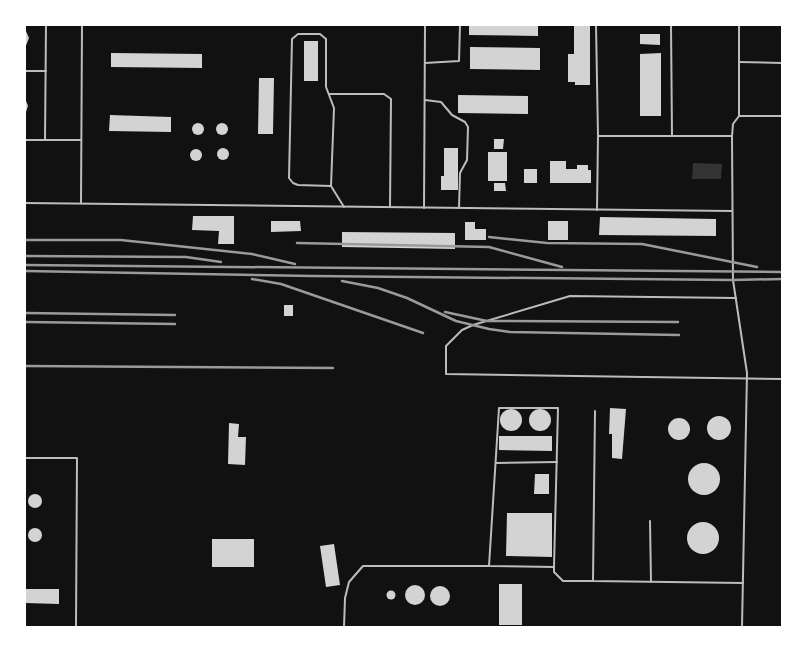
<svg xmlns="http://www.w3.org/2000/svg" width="807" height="652" font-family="'Source Sans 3',sans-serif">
<rect width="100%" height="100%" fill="#111"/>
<!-- water -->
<polygon fill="#333" points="693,163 722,164 721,179 692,179"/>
<!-- building -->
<g fill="#d3d3d3">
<polygon points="469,25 538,25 538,36 469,35"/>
<polygon points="574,25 590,25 590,85 575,85 575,82 568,82 568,54 574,54"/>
<polygon points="25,29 29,38 25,48"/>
<polygon points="640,34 660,34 660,45 640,44"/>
<rect x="304" y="41" width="14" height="40"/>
<polygon points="470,47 540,48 540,70 470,69"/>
<polygon points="111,53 202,54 202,68 111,67"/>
<polygon points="661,53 661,116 640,116 640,54"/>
<polygon points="259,78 274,78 273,134 258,134"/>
<polygon points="458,95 528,96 528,114 458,113"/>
<polygon points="25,98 28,106 25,115"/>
<polygon points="110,115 171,117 171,132 109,131"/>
<circle cx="198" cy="129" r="6"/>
<circle cx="222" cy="129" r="6"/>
<polygon points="494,139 504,139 503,149 494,149"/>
<polygon points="444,148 458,148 458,190 441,190 441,176 444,176"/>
<circle cx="223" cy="154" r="6"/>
<circle cx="196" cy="155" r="6"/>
<rect x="488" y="152" width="19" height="29"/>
<polygon points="550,161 566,161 566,169 577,169 577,165 588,165 588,170 591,170 591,183 550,183"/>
<rect x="524" y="169" width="13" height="14"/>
<polygon points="494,183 505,183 506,191 494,191"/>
<polygon points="193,216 234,216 234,244 218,244 219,231 192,230"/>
<polygon points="600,217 716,219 716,236 599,235"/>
<polygon points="271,221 300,221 301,231 271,232"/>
<rect x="548" y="221" width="20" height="19"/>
<polygon points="465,222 475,222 475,229 486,229 486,240 465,240"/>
<polygon points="342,232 455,233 455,249 342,247"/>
<rect x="284" y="305" width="9" height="11"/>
<polygon points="610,408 626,409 622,459 612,458 612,434 609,434"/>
<circle cx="511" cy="420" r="11"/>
<circle cx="540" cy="420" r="11"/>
<circle cx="719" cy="428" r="12"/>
<circle cx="679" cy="429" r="11"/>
<polygon points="229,423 239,424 238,437 246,437 245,465 228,464"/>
<polygon points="499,436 552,436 552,451 499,450"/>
<circle cx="704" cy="479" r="16"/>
<polygon points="535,474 549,474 549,494 534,494"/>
<circle cx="35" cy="501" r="7"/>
<polygon points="507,513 552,513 552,557 506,556"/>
<circle cx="703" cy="538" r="16"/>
<circle cx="35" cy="535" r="7"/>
<rect x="212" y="539" width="42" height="28"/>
<polygon points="334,544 340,585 326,587 320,546"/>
<rect x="499" y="584" width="23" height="41"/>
<circle cx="415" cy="595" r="10"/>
<circle cx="440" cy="596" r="10"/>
<polygon points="25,589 59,589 59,604 25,603"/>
<circle cx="391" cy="595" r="4.5"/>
</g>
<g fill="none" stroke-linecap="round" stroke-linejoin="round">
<!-- service -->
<g stroke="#bcbcbc" stroke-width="2">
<polyline points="596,25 598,136"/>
<polyline points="671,25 672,136"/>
<polyline points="739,25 739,116 733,124 732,136 733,280 747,373 742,627"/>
<polyline points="739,62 782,63"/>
<polyline points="425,63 459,61 460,25"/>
<polyline points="25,71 46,71"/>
<polyline points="329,94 384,94 391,99 390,207"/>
<polyline points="425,100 441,102 452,115 465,122 468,127 467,160 460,173 459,208"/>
<polyline points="739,116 782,116"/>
<polyline points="25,140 81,140"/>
<polyline points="45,140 46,25"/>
<polyline points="331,186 334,108 326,87 326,39 320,34 298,34 292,39 289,178 293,183 298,185 331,186 344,207"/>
<polyline points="25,203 732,211"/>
<polyline points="81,203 82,25"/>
<polyline points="424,208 425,25"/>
<polyline points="597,210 598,136 732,136"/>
<polyline points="736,298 570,296 473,325 462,330 446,346 446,374 782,379"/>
<polyline points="595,411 593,581 743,583"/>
<polyline points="25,458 77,458 76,627"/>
<polyline points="496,463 557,462"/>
<polyline points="650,521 651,582"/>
<polyline points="554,567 489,566 499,408 558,408 554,567 554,572 563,581 593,581"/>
<polyline points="344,627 345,598 349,582 363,566 489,566"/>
</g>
<!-- rail -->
<g stroke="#9a9a9a" stroke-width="2.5">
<polyline points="489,237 547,243 642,244 757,267"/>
<polyline points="25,240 121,240 252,254 295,264"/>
<polyline points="297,243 489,247 562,267"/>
<polyline points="25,256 186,257 221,262"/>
<polyline points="25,265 782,272"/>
<polyline points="25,271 312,276 733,280 782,279"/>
<polyline points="252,279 281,284 423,333"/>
<polyline points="342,281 378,288 407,298 456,321 489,329 510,332 679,335"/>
<polyline points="445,312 487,321 678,322"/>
<polyline points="25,313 175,315"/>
<polyline points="25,322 175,324"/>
<polyline points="25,366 333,368"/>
</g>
</g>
<!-- border -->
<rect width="807" height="652" fill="none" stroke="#ffffff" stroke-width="52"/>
</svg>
